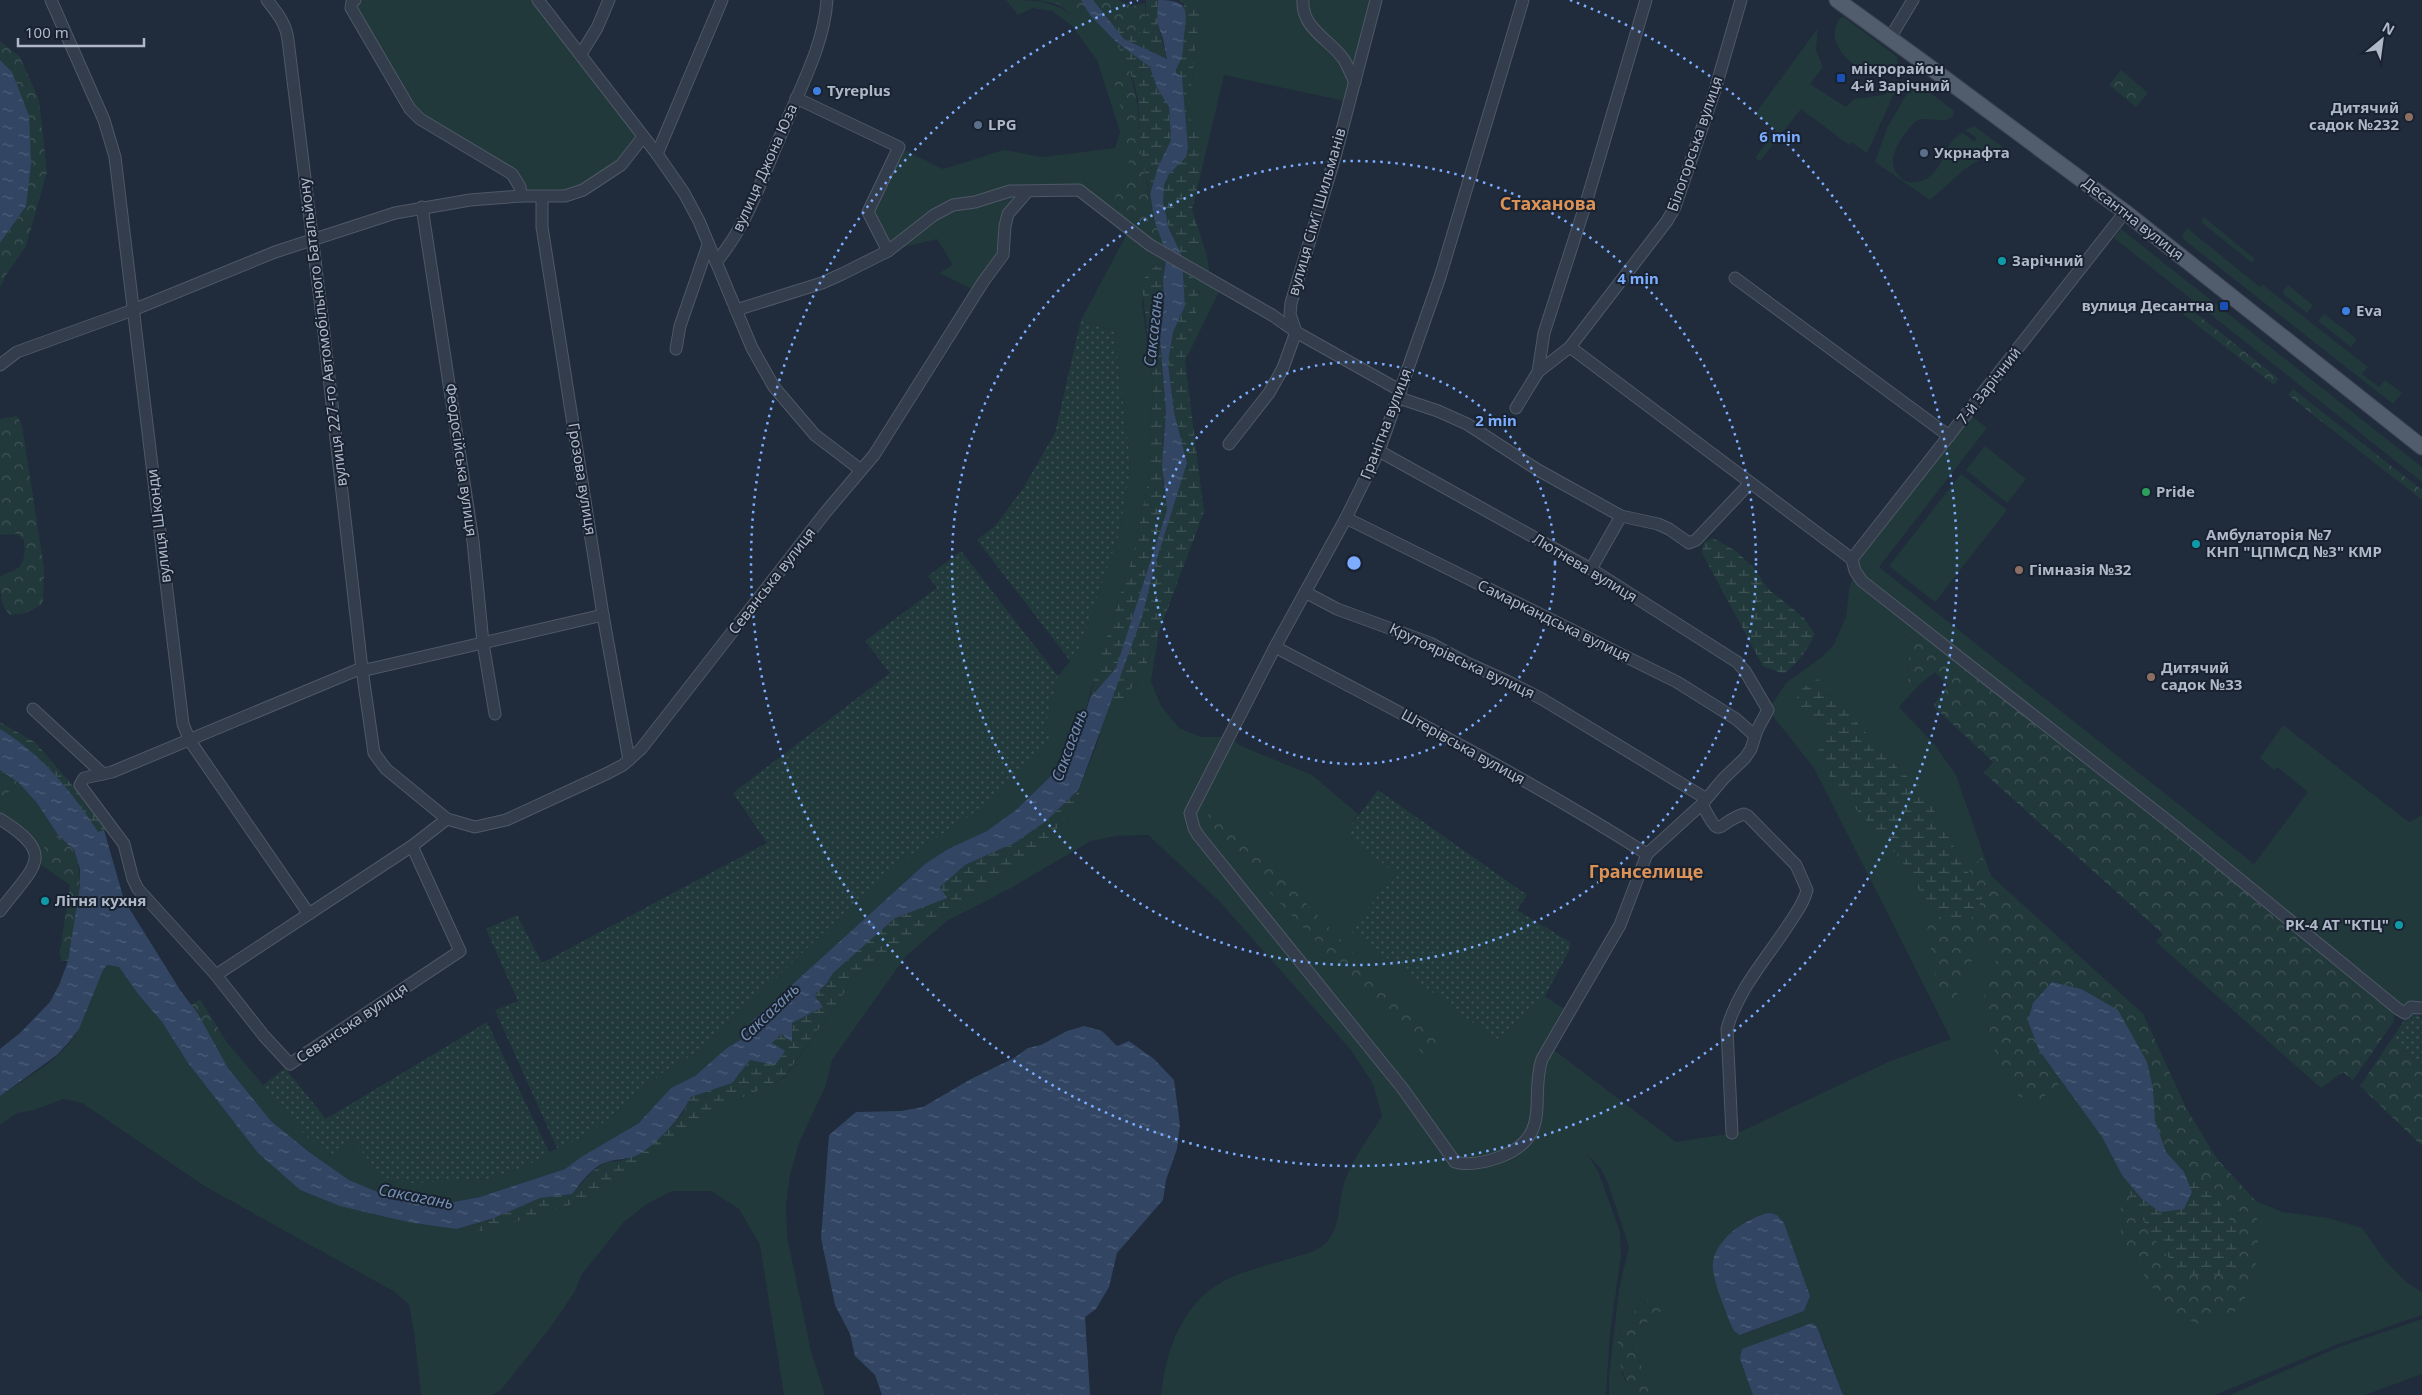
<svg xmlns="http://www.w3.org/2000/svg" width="2422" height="1395" font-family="'Noto Sans',sans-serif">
<defs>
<pattern id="forest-crowns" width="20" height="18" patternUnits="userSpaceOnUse" patternTransform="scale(1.25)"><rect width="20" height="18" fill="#22393c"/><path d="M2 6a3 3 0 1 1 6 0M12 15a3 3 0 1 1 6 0" fill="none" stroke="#405457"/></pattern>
<pattern id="wetland-marsh" width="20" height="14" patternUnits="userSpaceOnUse" patternTransform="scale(1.25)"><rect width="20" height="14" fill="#22393c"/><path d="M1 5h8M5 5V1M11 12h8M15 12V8" fill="none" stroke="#405457"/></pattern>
<pattern id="garden-dots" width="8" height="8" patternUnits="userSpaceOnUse" patternTransform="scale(1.25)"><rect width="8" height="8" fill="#22393c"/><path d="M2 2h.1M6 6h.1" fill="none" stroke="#405457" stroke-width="1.8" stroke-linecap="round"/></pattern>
<pattern id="water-ripples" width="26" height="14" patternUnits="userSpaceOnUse" patternTransform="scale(1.25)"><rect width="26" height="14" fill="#324664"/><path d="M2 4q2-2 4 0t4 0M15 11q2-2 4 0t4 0" fill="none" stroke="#4d5f79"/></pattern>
</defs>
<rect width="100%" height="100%" fill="#202b3b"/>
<!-- grass -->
<g fill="#22393c" fill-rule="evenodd">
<polygon points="355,0 538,0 643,137 630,155 583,190 521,196 516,179 420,119 352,2"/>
<path d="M1006,0C1032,0 1054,0 1073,17L1080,14L1084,4C1096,25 1121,40 1127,65C1133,86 1134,108 1137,129C1144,172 1152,214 1167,255V260L1148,271L1142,304L1153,387L1148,482L1134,552L1095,674L1079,736L1050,777L1016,810L987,831L948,849L925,864L751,1022L744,1038L728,1047L695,1076L671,1088L639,1123L581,1157L565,1169L480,1197L448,1203L394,1199L349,1180L309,1152L271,1121L228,1068L215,1047L226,1041L308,1138L350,1137L465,1180L488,1179L527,1166L549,1152L580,1138L614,1115L662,1073L702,1049L847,910L1045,727L1058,676L1079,650L1119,534L1131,466L1114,332L1081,320L1130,228L1083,193L1027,192L1016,203L1005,248L978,292L939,273L953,265L937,239L888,251L868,212L899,147L943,169L1004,150L1043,157L1115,148L1120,132L1097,60L1072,26L1052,11L1032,8L1018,15Z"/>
<polygon points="1197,0 1376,0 1349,102 1224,75 1201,173 1201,149 1188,116 1196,41 1202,8"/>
<path d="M1844,17L1897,57L1898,64L1895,68L1874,76C1853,68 1822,43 1840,18Z"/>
<polygon points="1818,28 1816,50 1823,67 1810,84 1846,107 1854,99 1884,95 1900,81 1867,153 1851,142 1849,145 1801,109 1760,161 1755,158 1776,130 1755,114"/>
<path d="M1916,82L1953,110L1954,115C1942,128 1923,111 1912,125C1901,138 1884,160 1899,176C1904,182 1909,183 1917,182C1946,177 1941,140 1963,133L1974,142L1977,138L1965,130L1974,126L2003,147L1966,168L1930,200L1875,162L1887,128L1912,85Z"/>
<polygon points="2204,217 2255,259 2252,263 2201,222"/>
<polygon points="2187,228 2260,287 2263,285 2368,367 2362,374 2379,387 2385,380 2402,393 2393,404 2183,239 2182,236"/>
<polygon points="2121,229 2422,467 2422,482 2114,238"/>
<polygon points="1202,240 1207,256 1210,276 1223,284 1185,361 1186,347 1199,291 1183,270 1182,256 1194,252"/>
<polygon points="2288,285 2313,305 2307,313 2282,293"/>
<polygon points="2324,314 2357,339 2351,347 2318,321"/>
<path d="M1968,413L1987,428L1879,567L2254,864L2308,792L2277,767L2274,770L2260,758L2283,725L2409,822L2422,815V1001L2421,1008L2405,1013L1911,621L1908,682L1919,685L1899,707L1935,745L1956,775L1991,876L2143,1014L2186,1108L2217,1159L2239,1185L2256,1201L2282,1212L2328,1218L2362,1228L2384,1259L2406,1282L2422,1292V1315L2338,1344L2215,1395H1843L1822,1338L1740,1359L1753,1395H1657L1632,1350L1633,1338L1641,1327L1661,1311L1646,1301L1629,1317L1620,1330L1622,1374L1633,1395H1609V1376L1619,1289L1629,1247L1608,1183L1601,1169L1587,1154L1598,1171L1620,1232L1621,1256L1610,1333L1606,1395H1161C1166,1350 1182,1303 1224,1281C1243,1271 1265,1266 1285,1260C1300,1255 1319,1253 1329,1239C1342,1221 1338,1197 1346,1178C1355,1155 1370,1136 1382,1116L1373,1084L1351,1050L1219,901L1148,835L1116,836L1091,841L1011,888L947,921L906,956L832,1060L826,1085L799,1143L790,1175L786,1204L787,1236L811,1351L825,1395H784L760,1245L739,1209L711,1191H672L647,1204L624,1222L582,1274L574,1293L550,1328L501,1390L492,1395H421L414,1332L409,1305L395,1292L206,1187L82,1103L64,1099L34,1110L17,1113L0,1125V1096C27,1077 65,1058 79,1028C89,1009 93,988 103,970L107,965L119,967L138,994L162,1022L188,1063L258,1153L300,1190L340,1206L456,1229L481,1231L503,1226L588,1199L632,1173L725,1105L768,1086L785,1077L854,979L871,962L929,927L990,884L1030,859L1080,802L1079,789L1097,744L1108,704C1144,689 1149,659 1160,626L1151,681L1161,706L1179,728L1201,737H1229L1241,746L1312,775L1358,814L1346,833L1396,873L1352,931L1496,1040L1545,996L1569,1012L1550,1047L1676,1142L1740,1132L1888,1062L1951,1039L1814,768L1768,710L1786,683L1822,657L1833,646L1846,617L1849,590L1855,571L1852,559ZM2039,1050L2184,1172L2122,1175L2102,1137ZM1770,1213L1777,1215L1784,1223L1810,1296L1804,1311L1741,1335L1715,1258C1727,1235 1743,1217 1770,1213Z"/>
<polygon points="1985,446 2026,479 2007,503 1966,470"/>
<polygon points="1961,474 2007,510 1935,602 1889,566"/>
<polygon points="18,782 37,803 58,835 36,855 0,819 0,798"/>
<polygon points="2422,1319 2422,1374 2365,1395 2230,1395 2339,1347"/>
</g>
<!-- forest -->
<g fill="url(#forest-crowns)">
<polygon points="1037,0 1081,0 1084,4 1077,20 1058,4"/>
<path d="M1093,0H1118L1132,6L1145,3L1146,22L1143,33C1119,32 1105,19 1093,0Z"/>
<polygon points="0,41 20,57 39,100 47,172 26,246 6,275 0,288 0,243 26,206 12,72 0,60"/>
<path d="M1127,64C1139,98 1139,124 1142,159C1144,181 1154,217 1161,238C1145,230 1123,223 1116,205C1111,192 1130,181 1129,167C1128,135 1120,104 1112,73L1115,65Z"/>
<polygon points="2121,70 2148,93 2136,107 2109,85"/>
<polygon points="2188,307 2279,379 2274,385 2183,314"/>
<polygon points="2293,389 2422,490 2422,500 2288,395"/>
<path d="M17,416L22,425L44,568L43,604L26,613L10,615C0,605 0,591 0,577C5,572 10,573 15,570C26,563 25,551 24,540L17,534L0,535V419Z"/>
<polygon points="1911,620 2393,1009 2394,1021 2353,1080 2343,1072 2321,1088 2156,942 2163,934 1984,773 1993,762 1933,706 1948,685 1935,672 1919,685 1908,682"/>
<polygon points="0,770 18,782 2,799 0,798"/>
<polygon points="1212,811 1219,811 1440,1045 1439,1052 1432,1058 1426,1057 1205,824 1206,817"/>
<path d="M58,835C63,840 71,846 74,852C88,882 73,930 68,961H61L60,951L70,885L36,861V855Z"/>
<path d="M1982,857L1991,876L2143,1014L2186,1108L2217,1159L2256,1201L2258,1243L2255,1280L2238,1310L2201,1325L2178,1315L2150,1285L2122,1240L2119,1214L2128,1189L2151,1233L2168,1257L2203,1178L2184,1172L2166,1152L2155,1121L2153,1089L2147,1062L2130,1029L2039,1050L2062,1081L2041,1099L2019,1097L1993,1047L1985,1007L1984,984L1988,971L2002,954L1996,942L1982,938C1967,957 1973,980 1951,1001L1937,987L1927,925L1933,914L1960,923L1982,898L1968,872Z"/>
<polygon points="200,999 226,1041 215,1047 191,1005"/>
<polygon points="2391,1040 2422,1066 2422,1146 2360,1086"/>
<path d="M1652,1298L1660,1304L1661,1311L1641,1327L1633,1338L1632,1349L1657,1395H1633C1619,1367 1607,1337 1633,1313C1639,1307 1644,1302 1652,1298Z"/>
</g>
<!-- wetland -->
<g fill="url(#wetland-marsh)">
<polygon points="1146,0 1159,0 1157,22 1167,59 1124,39 1109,21 1132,32 1143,33 1146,22"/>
<path d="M1179,0H1197L1202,8L1196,41L1188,116L1198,132L1201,149V173L1192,209L1202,240L1194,252L1182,256C1171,233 1154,200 1168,175C1175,164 1186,162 1188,148L1182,76L1176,73L1184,4Z"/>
<polygon points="1115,41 1150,66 1157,88 1169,107 1171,140 1158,167 1150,194 1142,161 1138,101 1135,85 1127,64"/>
<polygon points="1167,260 1163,281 1164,307 1160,339 1166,411 1163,440 1163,481 1167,510 1116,668 1090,698 1095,674 1134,552 1148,482 1153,387 1142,284 1148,271"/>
<path d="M1183,270C1187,273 1192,276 1195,280C1206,299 1186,339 1185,361L1204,512L1143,674L1123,698L1108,704L1142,617L1155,565L1187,463L1174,412L1168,363L1173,332L1185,306Z"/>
<path d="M1713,538L1736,551L1753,567L1768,589L1803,617L1815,634C1807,651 1798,662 1784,674L1763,666L1702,553L1704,542Z"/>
<path d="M1818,679L1900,771L1921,787L1982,898L1975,916L1960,923L1933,914C1921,895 1911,873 1897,855C1868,816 1837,800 1817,752L1824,744L1825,733C1822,729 1818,724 1814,720C1799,708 1793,720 1798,691Z"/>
<path d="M0,722L36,743L109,828L98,833C71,791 43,755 0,729Z"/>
<polygon points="1079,789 1080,802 1030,859 990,884 929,927 871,962 854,979 785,1076 768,1086 725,1105 632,1173 588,1199 503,1226 481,1231 456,1229 494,1218 540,1198 572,1194 593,1171 606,1162 620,1161 642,1153 682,1114 691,1097 732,1083 750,1060 780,1034 791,1041 791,1023 823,1007 814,995 827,983 833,973 895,917 946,898 940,887 965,865 1016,842 1045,822"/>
<path d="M2184,1172L2203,1178L2214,1193L2238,1234L2239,1258L2231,1272C2219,1275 2202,1279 2189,1273C2158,1256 2143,1219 2128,1189L2134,1181L2182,1179Z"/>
</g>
<!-- garden -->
<g fill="url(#garden-dots)">
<polygon points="1081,320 1114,332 1131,466 1119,534 1079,650 1071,662 977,540 995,526 1022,490 1055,433"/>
<polygon points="961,551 1058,676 1045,727 1052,735 1024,766 972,814 904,859 847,910 702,1049 662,1073 614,1115 580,1139 557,1148 495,1010 518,1001 486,929 517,915 542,963 767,843 733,793 890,673 865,641 937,588 928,576"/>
<polygon points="1378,790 1527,895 1517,910 1570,942 1569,951 1545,996 1496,1040 1351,931 1395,873 1345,833"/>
<polygon points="2410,1012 2418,1014 2422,1018 2422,1066 2391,1040"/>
<polygon points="487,1022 549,1152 527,1166 488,1179 410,1183 383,1177 350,1137 331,1155 308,1138 262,1086 285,1068 326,1119"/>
</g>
<!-- water -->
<g fill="url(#water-ripples)">
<path d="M1081,0H1093L1124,39L1167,59L1163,39L1157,22L1158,0C1190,0 1187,10 1184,35C1183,42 1184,52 1181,59C1179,65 1176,66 1176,73L1182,76L1188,148L1186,157L1169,174L1164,185L1163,202L1169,229L1182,256L1185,306L1173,332L1168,363L1174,412L1187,463L1155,565L1142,617L1079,789L1045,822L1016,842L965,865L940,887L947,898L895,918L833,973L827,983L814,995L823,1007L792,1023V1042L781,1034L772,1043L785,1051L775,1065L750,1060L732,1083L691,1097C680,1118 662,1138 643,1152C632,1160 618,1158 606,1162C592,1167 581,1183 572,1194L540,1198L494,1218L456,1229L408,1222L340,1206L300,1190L258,1153L188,1063L162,1022L138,994L119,967L107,965L103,970L79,1029L69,1042L57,1055L0,1096V1049L20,1033L50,1002L59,985L68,961L80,886V869L74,850L58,835L37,803L18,782L0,770V729C43,755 71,791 98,832L104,830L124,900L180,990L198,1014L228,1068L271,1121L309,1152L349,1180L394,1199L448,1203L480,1197L565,1169L581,1157L639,1123L671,1088L695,1076L728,1047L744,1038L751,1022L925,864L948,849L987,831L1016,810L1050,777L1079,736L1090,698L1116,668L1167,510L1162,465L1166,411L1160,339L1164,307L1163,281L1167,255L1155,222L1150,194L1158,167L1171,140L1169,107L1157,88L1150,67L1115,41L1090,15Z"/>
<polygon points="0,60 12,72 29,116 31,164 26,206 0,243"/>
<polygon points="2052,982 2081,989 2118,1010 2147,1062 2153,1089 2155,1121 2166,1152 2184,1172 2192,1192 2184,1209 2160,1212 2142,1199 2122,1175 2102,1137 2039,1050 2028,1021 2033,1003"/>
<polygon points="1084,1026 1102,1031 1117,1046 1129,1041 1154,1059 1174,1080 1180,1125 1177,1149 1166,1180 1163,1200 1117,1253 1109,1287 1096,1309 1085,1317 1090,1395 882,1395 875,1375 855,1356 850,1334 835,1305 821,1238 829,1135 856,1112 901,1111 923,1107 971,1079 1014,1058 1028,1048 1041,1045 1067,1031"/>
<path d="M1770,1213L1777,1215L1784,1223L1810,1296L1804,1311L1740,1335L1734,1331L1730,1323C1724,1306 1716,1288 1713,1270C1709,1243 1747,1216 1770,1213Z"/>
<polygon points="1812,1323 1817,1327 1843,1395 1753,1395 1740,1359 1742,1349"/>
</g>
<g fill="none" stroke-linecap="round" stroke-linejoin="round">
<defs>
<g id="minor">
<polyline points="51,0 104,120 115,157 183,724 190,741 309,914"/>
<path d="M267,0C277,13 286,23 288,40L324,333L362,669L374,753L386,769L447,819"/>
<polyline points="355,0 352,2 351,8 410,109 420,119 512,174 520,187 521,196"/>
<polyline points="538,0 657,154 684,193 699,221 752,348 774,387 815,435 861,470"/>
<path d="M1303,0C1301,27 1328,39 1342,57C1348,64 1350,74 1355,82"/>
<polyline points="1890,38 1913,0"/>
<polyline points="581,54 597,28 609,0"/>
<polyline points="796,98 899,147 868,212 888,251"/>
<polyline points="657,154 722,0"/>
<polyline points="542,197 542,227 603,615 629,760"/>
<polyline points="422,207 473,541 483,643 495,714"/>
<path d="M716,262C748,225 763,175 783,130C800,88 824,45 827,0"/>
<polyline points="1735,278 1949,436"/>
<polyline points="736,310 822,283 842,274 888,251 934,215 953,205 975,202 1010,191 1079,190 1150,245 1272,315 1296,332 1401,391"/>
<polyline points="1570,347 1852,559"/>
<polyline points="676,349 680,326 708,245"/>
<polyline points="0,365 17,352 133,310 275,252 395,213 470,200 521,196 565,196 583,190 621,165 643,137"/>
<polyline points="1538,372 1570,347 1667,221 1675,207 1715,90 1741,0"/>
<polyline points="1399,398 1438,411 1467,424 1538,470 1621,516 1658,524 1669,529 1689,543 1696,540 1750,483"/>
<polyline points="1516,408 1538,372 1544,333 1586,203 1646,0"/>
<polyline points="1229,444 1269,393 1283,368 1296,332 1290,314 1291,303 1335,157 1376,0"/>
<path d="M1379,451L1591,569L1737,662L1745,671L1768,710L1757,730L1751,749L1745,758L1724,778L1702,804L1647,854L1620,925L1542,1059C1529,1098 1554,1136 1500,1157C1486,1162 1469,1166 1455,1162L1403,1089L1198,835L1194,828L1190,813L1275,647L1346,518L1379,451L1440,277L1523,0"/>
<polyline points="1346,518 1677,682 1736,719 1754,735"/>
<polyline points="1852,559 1855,571 1862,581 2177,828 2398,1009 2405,1013 2411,1007 2421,1008"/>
<polyline points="1852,559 2125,212"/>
<polyline points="1591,569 1621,516"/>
<polyline points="1305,592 1337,609 1430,643 1467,663 1507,681 1542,699 1705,798"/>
<path d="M1275,647C1401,713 1527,778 1647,854"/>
<polyline points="33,709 103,774"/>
<path d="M1702,804C1722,843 1715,823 1744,814L1748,816L1796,865L1807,890C1804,903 1796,913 1789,924C1767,958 1738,989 1727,1029L1732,1133"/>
<path d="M0,819C59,856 33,866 0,911"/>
<polyline points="412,846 460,951 290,1064 264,1036 216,975 138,889 133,879 124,844 80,785 84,778 112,772 357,670 370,669 603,615"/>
<polyline points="216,975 412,846 447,819 475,827 506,820 608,773 623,765 641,749 825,513 874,455 983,282 1003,255 1005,226 1008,214 1027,192"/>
</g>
<polyline id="major" points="1837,0 1920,60 2125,212 2422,447"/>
</defs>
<!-- minor casing -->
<use href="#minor" stroke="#4f5866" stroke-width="13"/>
<!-- major casing -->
<use href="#major" stroke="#3d4654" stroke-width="17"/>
<!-- minor -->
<use href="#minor" stroke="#343d4b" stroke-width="11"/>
<!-- major -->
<use href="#major" stroke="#515c6c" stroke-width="15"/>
</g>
<!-- distance rings -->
<g fill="none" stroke="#7cadff" stroke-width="2.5" stroke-dasharray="2.5 5">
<circle cx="1354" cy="563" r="201"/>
<circle cx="1354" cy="563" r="402"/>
<path d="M1570 0A603 603 0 1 1 1138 0"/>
</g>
<!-- markers -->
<g fill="#1a4fb4" stroke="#192230" stroke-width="2">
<rect x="1836" y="73" width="10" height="10" rx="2.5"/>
<rect x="2219" y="301" width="10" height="10" rx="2.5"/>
</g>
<g fill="#3f7fe0" stroke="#192230" stroke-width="2">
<circle cx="817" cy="91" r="5"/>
<circle cx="2346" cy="311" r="5"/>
</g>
<g fill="#8d6e63" stroke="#192230" stroke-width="2">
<circle cx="2409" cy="117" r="5"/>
<circle cx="2019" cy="570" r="5"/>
<circle cx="2151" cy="677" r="5"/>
</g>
<g fill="#5c6f8a" stroke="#192230" stroke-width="2">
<circle cx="978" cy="125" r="5"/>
<circle cx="1924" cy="153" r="5"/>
</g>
<g fill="#0f9aa8" stroke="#192230" stroke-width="2">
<circle cx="2002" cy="261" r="5"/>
<circle cx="2196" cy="544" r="5"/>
<circle cx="45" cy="901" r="5"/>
<circle cx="2399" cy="925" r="5"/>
</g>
<circle fill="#2e9e5b" stroke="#192230" stroke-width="2" cx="2146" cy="492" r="5"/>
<g text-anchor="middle" stroke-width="4" stroke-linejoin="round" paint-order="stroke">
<!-- poi labels -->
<g font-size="15" font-weight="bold" fill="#afb8c7" stroke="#192230" text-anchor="start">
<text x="1851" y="74">мікрорайон<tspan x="1851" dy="17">4-й Зарічний</tspan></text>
<text x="827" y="96">Tyreplus</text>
<text x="2399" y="113" text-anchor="end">Дитячий<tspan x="2399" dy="17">садок №232</tspan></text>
<text x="988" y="130">LPG</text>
<text x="1934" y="158">Укрнафта</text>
<text x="2012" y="266">Зарічний</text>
<text x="2214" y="311" text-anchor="end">вулиця Десантна</text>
<text x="2356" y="316">Eva</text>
<text x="2156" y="497">Pride</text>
<text x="2206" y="540">Амбулаторія №7<tspan x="2206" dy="17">КНП "ЦПМСД №3" КМР</tspan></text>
<text x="2029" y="575">Гімназія №32</text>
<text x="2161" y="673">Дитячий<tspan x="2161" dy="17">садок №33</tspan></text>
<text x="55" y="906">Літня кухня</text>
<text x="2389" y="930" text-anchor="end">РК-4 АТ "КТЦ"</text>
</g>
<!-- street labels -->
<g font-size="15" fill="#afb8c7" stroke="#192230">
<text transform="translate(1695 144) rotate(-71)" y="5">Білогорська вулиця</text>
<text transform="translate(765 168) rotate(-66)" y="5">вулиця Джона Юза</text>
<text transform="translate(1317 212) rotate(-74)" y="5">вулиця Сімʼї Шильманів</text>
<text transform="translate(2133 219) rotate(38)" y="5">Десантна вулиця</text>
<text transform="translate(323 332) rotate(-97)" y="5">вулиця 227-го Автомобільного Батальйону</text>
<text transform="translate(1989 386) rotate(-52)" y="5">7-й Зарічний</text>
<text transform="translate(1386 424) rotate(-69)" y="5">Гранітна вулиця</text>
<text transform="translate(461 460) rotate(82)" y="5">Феодосійська вулиця</text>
<text transform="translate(582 479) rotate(81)" y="5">Грозова вулиця</text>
<text transform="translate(159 526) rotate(-97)" y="5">вулиця Шконди</text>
<text transform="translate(1585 568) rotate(31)" y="5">Лютнева вулиця</text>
<text transform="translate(772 581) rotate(-52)" y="5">Севанська вулиця</text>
<text transform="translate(1554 621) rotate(26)" y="5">Самаркандська вулиця</text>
<text transform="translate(1462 661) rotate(25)" y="5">Крутоярівська вулиця</text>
<text transform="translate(1463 747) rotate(29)" y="5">Штерівська вулиця</text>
<text transform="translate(352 1023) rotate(-34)" y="5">Севанська вулиця</text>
</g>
<!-- water labels -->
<g font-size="16" font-style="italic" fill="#748eb2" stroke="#192230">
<text transform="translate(1153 329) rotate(-84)" y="6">Саксагань</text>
<text transform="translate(1069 745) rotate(-70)" y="6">Саксагань</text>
<text transform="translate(769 1012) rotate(-44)" y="6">Саксагань</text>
<text transform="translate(416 1196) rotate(11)" y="6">Саксагань</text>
</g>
<!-- quarter labels -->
<g font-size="18" font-weight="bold" fill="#db9256" stroke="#192230">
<text x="1548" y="210">Стаханова</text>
<text x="1646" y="878">Гранселище</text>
</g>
</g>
<circle cx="1354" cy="563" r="8" fill="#7cadff" stroke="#192230" stroke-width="2.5"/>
<g font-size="15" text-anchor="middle" font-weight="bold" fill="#7cadff" stroke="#192230" stroke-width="4" stroke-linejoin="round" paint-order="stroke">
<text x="1780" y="142">6 min</text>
<text x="1638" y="284">4 min</text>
<text x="1496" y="426">2 min</text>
</g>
<!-- north arrow -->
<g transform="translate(2382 40) rotate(29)" stroke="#192230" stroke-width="4" paint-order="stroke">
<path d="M0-4L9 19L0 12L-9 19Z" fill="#afb8c7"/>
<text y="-8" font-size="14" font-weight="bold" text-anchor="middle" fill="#afb8c7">N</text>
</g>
<!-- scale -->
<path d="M18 38v8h126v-8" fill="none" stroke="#afb8c7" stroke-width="2.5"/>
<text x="25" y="38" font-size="15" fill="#afb8c7" stroke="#192230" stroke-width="4" paint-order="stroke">100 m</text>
</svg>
